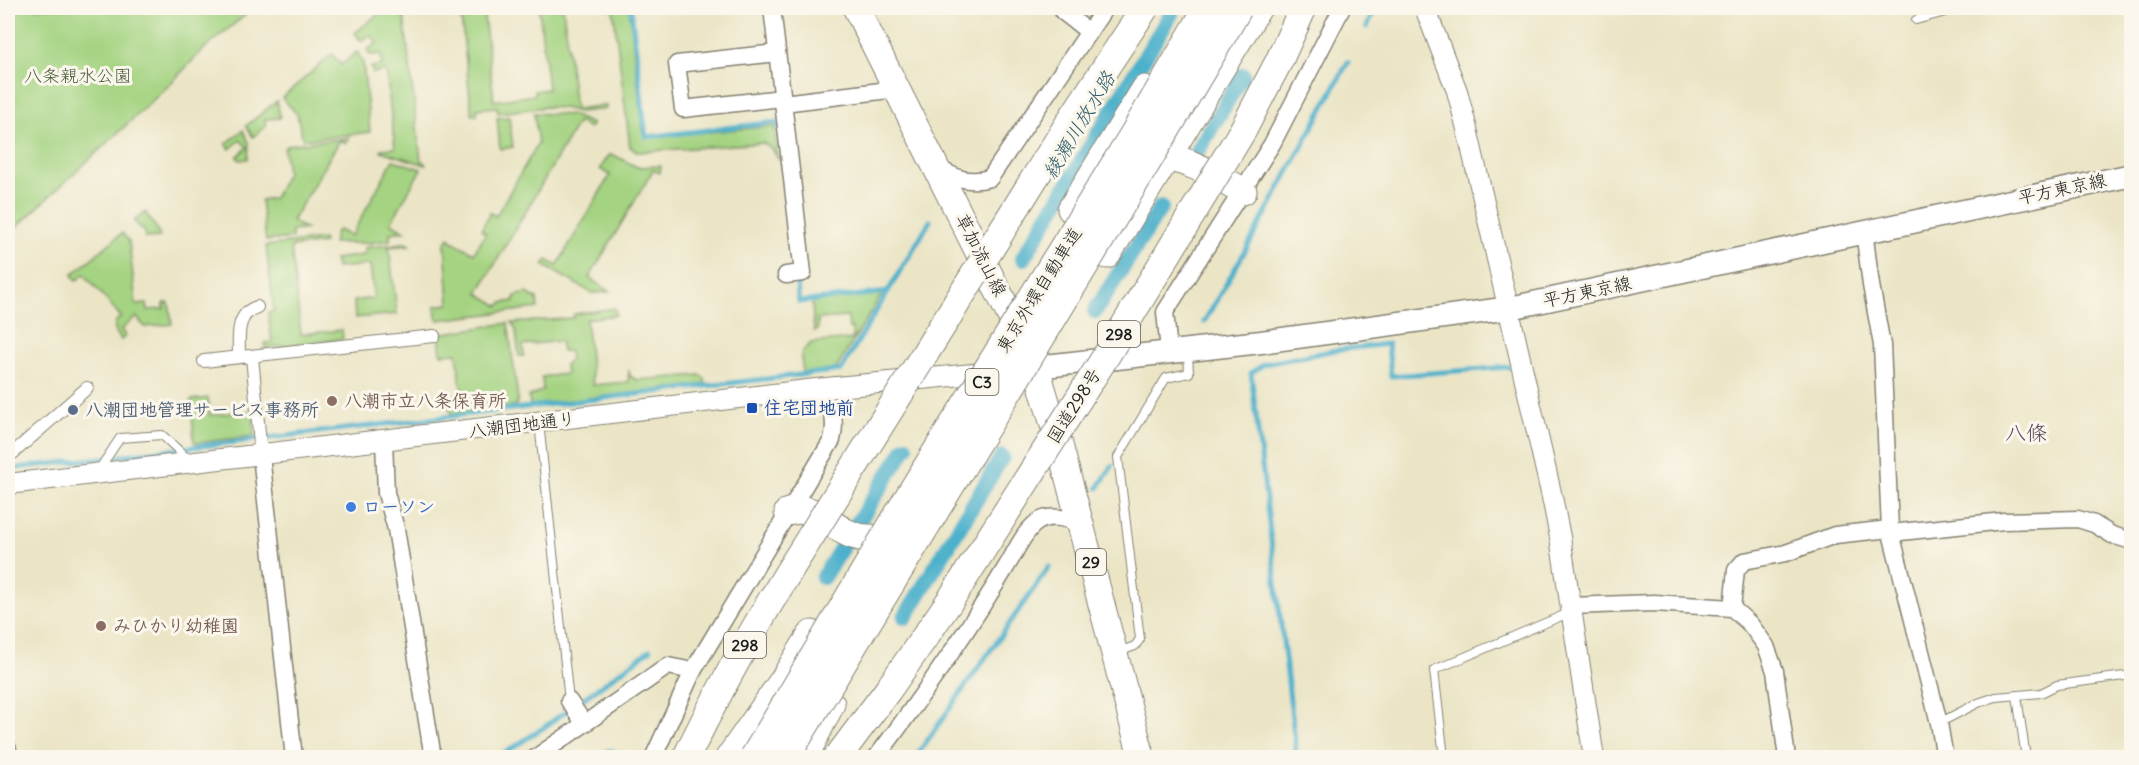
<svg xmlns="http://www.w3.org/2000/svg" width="2139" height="765" font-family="Delius,'Klee One',sans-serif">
<rect width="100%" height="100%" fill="#fbf7ec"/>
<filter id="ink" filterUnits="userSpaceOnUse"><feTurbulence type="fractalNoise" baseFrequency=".0167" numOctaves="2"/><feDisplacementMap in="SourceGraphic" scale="12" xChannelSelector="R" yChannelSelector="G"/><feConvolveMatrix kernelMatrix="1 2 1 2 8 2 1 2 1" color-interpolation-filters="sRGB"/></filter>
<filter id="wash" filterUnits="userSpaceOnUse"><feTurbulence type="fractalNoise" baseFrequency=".008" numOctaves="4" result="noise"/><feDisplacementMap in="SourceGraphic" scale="24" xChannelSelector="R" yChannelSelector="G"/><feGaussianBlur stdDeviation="1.35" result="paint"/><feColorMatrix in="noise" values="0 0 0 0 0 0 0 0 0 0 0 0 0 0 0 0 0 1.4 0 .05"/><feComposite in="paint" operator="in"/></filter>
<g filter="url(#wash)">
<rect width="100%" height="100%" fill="#ebe5c6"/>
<!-- green -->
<g fill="#a4d381" stroke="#60784e" stroke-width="1.5">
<polygon points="8,8 254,8 206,47 166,88 8,235"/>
<polygon points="386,8 403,8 421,161 425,162 426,165 381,151 381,149 395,148 386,71 373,73 371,67 382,65 381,54 370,55 367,50 377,43 371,35 361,41 355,33"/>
<polygon points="460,8 483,8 494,101 535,95 534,91 548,89 539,8 563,8 575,109 606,105 606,109 579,112 563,108 547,107 498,113 497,107 477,109 477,115 472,115"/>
<polygon points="613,8 629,8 644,138 774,126 779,160 772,149 763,143 638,152 630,147"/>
<polygon points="357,52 363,62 370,132 303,140 297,114 282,98 332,54 341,65"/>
<polygon points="277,101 280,118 265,119 265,127 253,137 246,126"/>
<polygon points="534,113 572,115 592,124 589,128 578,122 478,293 499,306 502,303 514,301 515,296 527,293 537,299 538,308 439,320 436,317 435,306 449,304 445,243 449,237 451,238 450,240 474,253 486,233 481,230 490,213 496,216 538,143"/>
<polygon points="509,117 513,147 500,149 497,118"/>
<polygon points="243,130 249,143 248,159 239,160 237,157 247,147 240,140 230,149 226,144"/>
<polygon points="349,138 346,143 340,140 292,221 306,229 292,231 292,238 266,241 261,200 274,198 287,173 284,149 287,145"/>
<polygon points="609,155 614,155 637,167 661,166 660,173 653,170 589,278 610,292 592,293 543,265 547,260 557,266 610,175 600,169"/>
<polygon points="393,160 421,169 391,223 405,231 390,233 390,240 369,243 333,243 336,231 339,230 351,236"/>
<polygon points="145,212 157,229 160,237 145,238 145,232 134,221"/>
<polygon points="122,233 129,241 136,305 147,304 148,310 164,309 164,303 169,303 172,324 145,327 136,317 121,330 126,336 121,340 115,331 115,322 121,317 84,274 76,281 72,275"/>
<polygon points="323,239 324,243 291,247 301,334 342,330 343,339 265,348 265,343 272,342 268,312 274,311 266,246"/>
<polygon points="404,243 411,245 389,247 397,314 355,318 354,301 374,298 370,265 336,268 335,259 364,255 364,248"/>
<polygon points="882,294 836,369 802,373 802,352 811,343 853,339 852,328 849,328 848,317 818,319 818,330 814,331 812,302"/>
<polygon points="615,308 616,315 586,319 593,385 628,382 629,370 630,376 637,380 700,375 704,377 706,384 531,405 528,397 543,390 542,377 566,374 565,365 570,360 569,351 562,351 560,341 523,345 524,356 519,356 516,330 512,323 573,318 574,314"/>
<polygon points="508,323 518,399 516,406 451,414 446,397 462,395 457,353 441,354 439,334"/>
<polygon points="208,398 210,415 254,411 254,436 197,443 194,442 191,400"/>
</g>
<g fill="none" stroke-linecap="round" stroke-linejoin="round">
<!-- stream -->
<g stroke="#4cb0cb" stroke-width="5">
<polyline points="631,8 646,137 777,122 778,128"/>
<polyline points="1367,27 1375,8"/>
<polyline points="796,277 799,302 887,292"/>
<polyline points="1204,322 1248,246 1348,62"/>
<polyline points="8,469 841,370 930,221"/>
<polyline points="1098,488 1112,466"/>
<polyline points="497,758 543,728 650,650"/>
<polyline points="915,758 1049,567"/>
<polyline points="1297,758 1251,373 1264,364 1336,350 1388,344 1391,376 1509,367"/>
</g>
<!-- canal -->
<g stroke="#4cb0cb" stroke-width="16">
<polyline points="1198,150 1243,75"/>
<polyline points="1023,258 1171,14"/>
<polyline points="1095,311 1161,207"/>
<polyline points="823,577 906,447"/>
<polyline points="905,617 1002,457"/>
<polyline points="608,758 610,756"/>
</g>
</g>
</g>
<g filter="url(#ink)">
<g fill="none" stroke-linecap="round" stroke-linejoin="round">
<defs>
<g id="service">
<polyline points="1916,20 1960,8"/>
<polyline points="539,423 569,701"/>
<polyline points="98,471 120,438 162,435 190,461"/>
<polyline points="1118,652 1135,646 1140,639 1118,457 1166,378 1189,373 1188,352"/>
<polyline points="2017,696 2026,758"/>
<polyline points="1939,723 1978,703 1996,697 2041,693 2057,685 2132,675"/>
<polyline points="1444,758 1434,670 1571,612"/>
</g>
<g id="pedestrian">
<polyline points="252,356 261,455"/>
<path d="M239,357C239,338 235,314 257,307"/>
<polyline points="204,361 434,336"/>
<polyline points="8,454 13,453 87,388"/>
</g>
<g id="minor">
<polyline points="772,8 803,273 786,275"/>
<polyline points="1062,8 1063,12 1089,32"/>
<polyline points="777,53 677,64 683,109 782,98"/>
<polyline points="783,103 897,89"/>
<path d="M936,167C956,178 967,184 990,178L1105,8"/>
<polyline points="1864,231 1871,285 1882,345 1890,529 1939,723 1945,758"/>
<polyline points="1169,351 1165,312 1272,144 1342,8"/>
<polyline points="384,441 386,493 396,529 433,758"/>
<polyline points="261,455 294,758"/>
<polyline points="1891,533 2004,521 2078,519 2094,524 2112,535 2132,541"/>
<polyline points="1570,606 1654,603 1732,608 1750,624 1766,646 1775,671 1787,758"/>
<polyline points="1732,608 1736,570 1744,561 1786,553 1835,535 1890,529"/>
<polyline points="569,701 584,723"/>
<polyline points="8,749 8,758"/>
<polyline points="535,758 668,666 693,671"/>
<path d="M653,758L693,671L832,440C838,414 830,409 816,389"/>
<path d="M876,758C923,695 968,631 1008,564C1016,551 1026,527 1041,520C1054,514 1069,520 1081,524"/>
</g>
<g id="tertiary">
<polyline points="1425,8 1457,91 1467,129 1552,497 1560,537 1594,758"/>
<polyline points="8,484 816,389 994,372"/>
</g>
<polyline id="secondary" points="1036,367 1261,342 1510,308 2132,175"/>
<polyline id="primary" points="856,8 1036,367 1059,443 1142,758"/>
<g id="trunk">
<polyline points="1279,61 1303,8"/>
<path d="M1167,158C1194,161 1219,179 1243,191"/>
<polyline points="1071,209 1145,89"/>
<polyline points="1107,255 1258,8"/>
<path d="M788,512C792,511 798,510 802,510C825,511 840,539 871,538"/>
<path d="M686,758C723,681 765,608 811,536"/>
<polyline points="729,758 784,679 812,634"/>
<polyline points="804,758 831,704"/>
<polyline points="837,758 888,690 949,602"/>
</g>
</defs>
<!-- service casing -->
<use href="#service" stroke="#848071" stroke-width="10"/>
<!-- pedestrian casing -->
<use href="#pedestrian" stroke="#848071" stroke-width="14"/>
<!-- minor casing -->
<use href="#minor" stroke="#848071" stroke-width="19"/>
<!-- tertiary casing -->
<use href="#tertiary" stroke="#848071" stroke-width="22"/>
<!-- secondary casing -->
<use href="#secondary" stroke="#848071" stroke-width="25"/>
<!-- primary casing -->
<use href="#primary" stroke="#848071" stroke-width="28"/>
<!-- trunk casing -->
<use href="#trunk" stroke="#848071" stroke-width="29"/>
<!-- service -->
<use href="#service" stroke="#fff" stroke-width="8"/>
<!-- pedestrian -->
<use href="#pedestrian" stroke="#fff" stroke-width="12"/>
<!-- minor -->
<use href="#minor" stroke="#fff" stroke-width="16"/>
<!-- tertiary -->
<use href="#tertiary" stroke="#fff" stroke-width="20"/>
<!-- secondary -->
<use href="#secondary" stroke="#fff" stroke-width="22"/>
<!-- primary -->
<use href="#primary" stroke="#fff" stroke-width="26"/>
<!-- trunk -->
<use href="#trunk" stroke="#fff" stroke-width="27"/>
<defs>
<g id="trunk-bridge">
<polyline points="811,536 1074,115 1145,8"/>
<polyline points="949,602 1106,356 1243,130 1279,61"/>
</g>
<g id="motorway-bridge">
<polyline points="755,758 913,492 1132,139 1209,8"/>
<path d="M784,758C934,507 1090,260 1237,8"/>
</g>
</defs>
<!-- trunk-bridge casing -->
<use href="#trunk-bridge" stroke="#848071" stroke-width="29" stroke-linecap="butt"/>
<!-- motorway-bridge casing -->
<use href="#motorway-bridge" stroke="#848071" stroke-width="32" stroke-linecap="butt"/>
<!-- trunk-bridge -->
<use href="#trunk-bridge" stroke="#fff" stroke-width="27"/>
<!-- motorway-bridge -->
<use href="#motorway-bridge" stroke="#fff" stroke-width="30"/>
</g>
</g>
<!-- markers -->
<g fill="#8d6e63" stroke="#fbf7ec" stroke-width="2">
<circle cx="332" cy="401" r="6"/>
<circle cx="101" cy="626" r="6"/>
</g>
<rect fill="#1a4fb4" stroke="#fbf7ec" stroke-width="2" x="746" y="402" width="12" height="12" rx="3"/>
<circle fill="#5c6f8a" stroke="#fbf7ec" stroke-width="2" cx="73" cy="410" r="6"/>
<circle fill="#3f7fe0" stroke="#fbf7ec" stroke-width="2" cx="351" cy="507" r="6"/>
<g text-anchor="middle" stroke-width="6" stroke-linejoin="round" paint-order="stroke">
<!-- shield labels -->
<g fill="#fbf7ec" stroke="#5f5e5a" stroke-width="1.5">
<rect x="1098" y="321" width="42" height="26" rx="4.5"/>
<rect x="965.5" y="369" width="33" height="26" rx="4.5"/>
<rect x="1076" y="549" width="30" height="26" rx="4.5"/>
<rect x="724" y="632" width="42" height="26" rx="4.5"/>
</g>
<g font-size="16" font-weight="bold" fill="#1c1c1c">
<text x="1119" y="340">298</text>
<text x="982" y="388">C3</text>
<text x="1091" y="568">29</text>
<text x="745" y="651">298</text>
</g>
<!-- park labels -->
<g font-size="18" fill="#4c5c3f" stroke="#fbf7ec">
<text x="78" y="82">八条親水公園</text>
</g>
<!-- street labels -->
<g font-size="18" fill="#1c1c1c" stroke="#fbf7ec">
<text transform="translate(2062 189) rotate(-12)" y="6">平方東京線</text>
<text transform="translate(981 255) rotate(63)" y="6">草加流山線</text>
<text transform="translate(1039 290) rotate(-58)" y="6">東京外環自動車道</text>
<text transform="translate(1587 292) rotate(-12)" y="6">平方東京線</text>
<text transform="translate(1074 406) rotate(-58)" y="6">国道298号</text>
<text transform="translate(522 425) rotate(-7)" y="6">八潮団地通り</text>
</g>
<!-- education labels -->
<g font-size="18" font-weight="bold" fill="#785e54" stroke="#fbf7ec" text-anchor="start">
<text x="344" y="407">八潮市立八条保育所</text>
<text x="113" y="632">みひかり幼稚園</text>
</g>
<!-- transit labels -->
<g font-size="18" font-weight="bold" fill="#164399" stroke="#fbf7ec" text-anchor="start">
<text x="764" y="414">住宅団地前</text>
</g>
<!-- service labels -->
<g font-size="18" font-weight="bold" fill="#4e5e75" stroke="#fbf7ec" text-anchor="start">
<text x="85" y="416">八潮団地管理サービス事務所</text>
</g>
<!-- shop labels -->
<g font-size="18" font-weight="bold" fill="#366cbe" stroke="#fbf7ec" text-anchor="start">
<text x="363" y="513">ローソン</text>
</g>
<!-- water labels -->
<g font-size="20" font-style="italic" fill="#325f6b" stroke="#fbf7ec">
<text transform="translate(1079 125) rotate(-59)" y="7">綾瀬川放水路</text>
</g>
<!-- quarter labels -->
<g font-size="21" fill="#58485c" stroke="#fbf7ec">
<text x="2026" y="440">八條</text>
</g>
</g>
<!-- margin -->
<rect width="2139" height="765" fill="none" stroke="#fbf7ec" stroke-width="30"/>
</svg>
